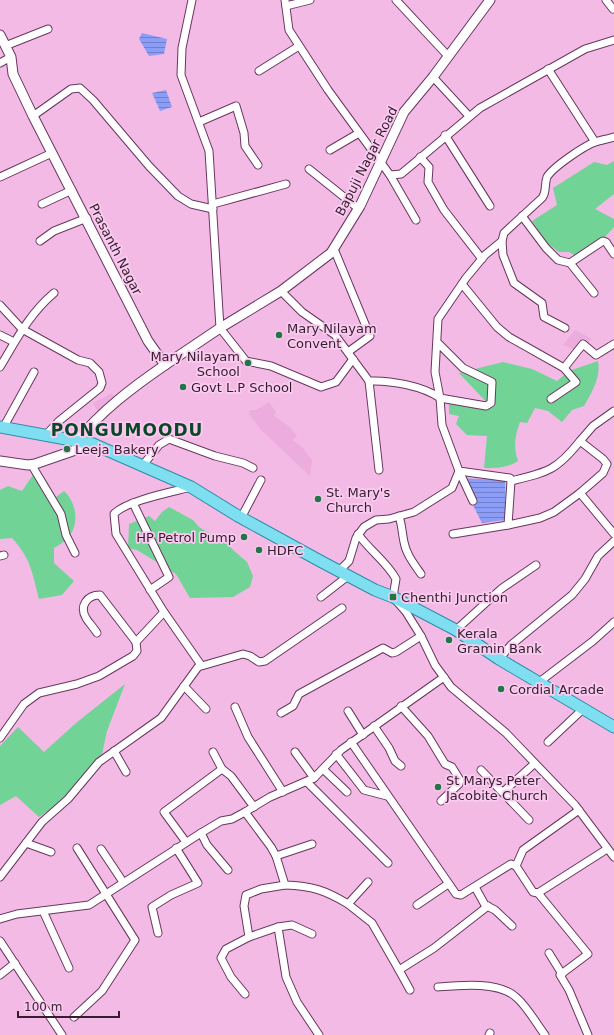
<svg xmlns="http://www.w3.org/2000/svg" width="614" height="1035" font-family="'DejaVu Sans',sans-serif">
<defs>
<pattern id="water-rules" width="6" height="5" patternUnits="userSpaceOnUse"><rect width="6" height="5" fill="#8c9df7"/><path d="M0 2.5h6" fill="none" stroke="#737fc8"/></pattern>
</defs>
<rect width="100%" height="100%" fill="#f4bae6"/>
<!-- built -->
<g fill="#ecacdd">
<polygon points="575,330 592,339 579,352 563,345"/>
<polygon points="112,393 116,400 98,412 93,403"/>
<polygon points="269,402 276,412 274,416 290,427 297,436 293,440 302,447 312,460 310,476 261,430 249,414 250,410 256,410"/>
</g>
<!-- grass -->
<g fill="#71d396">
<polygon points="614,161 614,194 595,209 614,219 614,227 603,239 576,256 569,252 559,252 547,243 532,221 557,205 553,188 594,162 607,165"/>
<path d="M598,361C601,377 592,392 584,406L572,410L562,422L548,411L535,408L527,423L520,422C515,436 513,446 518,461C507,468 497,468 484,468L487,436L467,435L456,424L459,416L449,414V404L492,408L459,373L503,362L532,369L557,381L569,371Z"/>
<path d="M35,472L45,478L56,497L64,491C77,503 80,525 67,539C64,542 59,545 54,548V563L74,581L62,595L39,599C32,572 31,559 12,538L0,539V490L8,486L22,491Z"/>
<polygon points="169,507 193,520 199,527 212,535 223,537 232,549 247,562 253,576 250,587 233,597 190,598 176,574 137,550 128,548 129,524 149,516 155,521 162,512"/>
<polygon points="125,684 107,731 102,754 94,763 86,785 39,817 16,796 0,805 0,746 18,727 44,752 76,723"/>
</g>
<!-- water -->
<g fill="url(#water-rules)">
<polygon points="142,33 167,39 164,54 149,56 139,39"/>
<polygon points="166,90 172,107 160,111 152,93"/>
<polygon points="459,478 505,480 506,520 482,523"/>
</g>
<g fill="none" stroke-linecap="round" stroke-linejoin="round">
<defs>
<g id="minor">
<polyline points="192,0 182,48 181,75 209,151 220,328 246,361 271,366 321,387 336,382 353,359"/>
<polyline points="285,0 289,30 328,90 390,175 401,174 480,108 585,49 614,40"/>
<polyline points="396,0 448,56"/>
<polyline points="606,0 613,9"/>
<polyline points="286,6 310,0"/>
<polyline points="5,46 48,29"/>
<polyline points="0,63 11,57"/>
<polyline points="548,69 595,142"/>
<polyline points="259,71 299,46"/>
<polyline points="433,77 469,116"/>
<polyline points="33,116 71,89 80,88 93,100 149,166 178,196 191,204 213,209"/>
<polyline points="199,122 236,106 244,133 245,146 258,165"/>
<polyline points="445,135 490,206"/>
<polyline points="330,150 359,133"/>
<polyline points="420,157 429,167 428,182 444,210 482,259"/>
<polyline points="309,169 359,209"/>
<polyline points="390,175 416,220"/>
<polyline points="0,177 52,153"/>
<polyline points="42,204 72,190"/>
<polyline points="213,204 286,184"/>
<polyline points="522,216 546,248 558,260 570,263 594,293"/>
<polyline points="40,241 54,231 87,218"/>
<polyline points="502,241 503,255 514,283 542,303 544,317 565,328"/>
<polyline points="334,249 370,336 348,352"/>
<polyline points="570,263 603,241 606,242 614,254"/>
<polyline points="462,284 497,327 509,337 564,368 583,344 596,355 614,344"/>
<path d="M281,291L302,312L335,335L369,381C390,380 423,386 440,398L442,425L459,471L510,478L511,481L508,525L540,518L554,512L580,493L614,534"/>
<polyline points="0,305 22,329 78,360 90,363 99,372 102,383 100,388 59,421 45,436"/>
<polyline points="0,335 14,342"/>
<path d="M437,342L463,368L492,382L491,403L486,406L440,398L435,372L438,319L466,278L485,255L502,241L504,233L542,198C547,192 544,185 547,177C553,167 584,146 595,142C601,140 608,139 614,137"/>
<path d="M0,367C16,340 30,313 54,293"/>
<polyline points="369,381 379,470"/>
<polyline points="551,399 576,382 564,368"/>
<polyline points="3,428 34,372"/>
<polyline points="31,464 61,514 66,535 75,553"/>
<polyline points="143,465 159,445 169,439 215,456 243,463 253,468"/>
<polyline points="459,471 473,501"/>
<path d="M511,481C548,472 556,471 580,441"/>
<polyline points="580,493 603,473 607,464 603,459 580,441 593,426 614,411"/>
<polyline points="133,503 169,577 150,590"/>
<path d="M399,516C402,525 402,533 404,542C406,554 414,564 421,574"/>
<polyline points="241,518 261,480"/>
<path d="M358,534C370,551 387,562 396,579L393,597L406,612L421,636L435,665L451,687L506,733L575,805L614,857"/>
<polyline points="453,534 508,525"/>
<polyline points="0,556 4,555"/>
<polyline points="339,571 349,561 356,538 364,527 376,520 389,519 414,512 452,488 459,471"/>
<polyline points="321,597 348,576"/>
<polyline points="164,612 201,665"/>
<polyline points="456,630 501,589 536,565"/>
<path d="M97,633C94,628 89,623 86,618C79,606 87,595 100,595L136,642"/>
<polyline points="499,659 511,645 572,595 585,579 598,556 614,541"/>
<polyline points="538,683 593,641 614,622"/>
<polyline points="184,686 206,709"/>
<polyline points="401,706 428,736 445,764 452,767 460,780 459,784 441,801"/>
<polyline points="235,707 248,737 283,792"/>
<polyline points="348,711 363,735"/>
<polyline points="281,713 293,706 299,694 383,648 392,653 396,652 421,636"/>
<polyline points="374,726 389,748 395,761 401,766"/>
<path d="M0,738L24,704L39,693L77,684L99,676L133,656L137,651L136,642L164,612L116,534L114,514C125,501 172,492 191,487"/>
<polyline points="351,742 456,894 461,895 511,864 516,866 533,892 538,893 607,849"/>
<polyline points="548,742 583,709"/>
<polyline points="114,751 126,772"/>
<polyline points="213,752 222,769 231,776 254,807"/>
<polyline points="295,752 314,778"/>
<polyline points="336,754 364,790 387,796"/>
<polyline points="323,769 347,792"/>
<polyline points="481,770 529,820"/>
<polyline points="307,782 388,863"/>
<polyline points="503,792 534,764"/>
<polyline points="201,833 207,845 228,870"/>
<polyline points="186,842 164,812 222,769"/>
<polyline points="26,843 51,852"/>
<polyline points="101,849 123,882"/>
<polyline points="276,856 312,844"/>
<polyline points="516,866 523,850 579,810"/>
<polyline points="0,877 42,822 68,799 99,762 161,718 198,667 243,654 250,656 259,662 265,661 342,608"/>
<path d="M368,882L348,904C325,890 312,886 285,885L276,856L271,847L245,812L270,797L314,778L341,750L444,677"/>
<polyline points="475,887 485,905 495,910 512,926"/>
<polyline points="538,893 588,954 560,975 569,990 588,1035"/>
<polyline points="348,904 372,923 399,970 434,948 488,906"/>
<polyline points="417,905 448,884"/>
<polyline points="43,911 69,968"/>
<polyline points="0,919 17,914 89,905 201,833 221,821 232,819 245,812"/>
<polyline points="278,927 292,925 312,934"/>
<polyline points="158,933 152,907 171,895 198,883 176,848"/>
<polyline points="249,937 278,927 286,977 297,1002 319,1035"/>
<polyline points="0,941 62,1035"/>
<polyline points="549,953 562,974"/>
<polyline points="399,970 410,990"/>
<polyline points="0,975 15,963"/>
<path d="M438,987C460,985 500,981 517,998C528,1008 536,1023 545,1035"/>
<polyline points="245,994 231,977 221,958 226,949 249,937 244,906 246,895 261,889 285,885"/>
<polyline points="74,1017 102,991 135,940 77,848"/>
<polyline points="489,1035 490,1033"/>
</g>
<g id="tertiary">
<path d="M0,35L11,57L13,74L33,116L148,341L165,365C133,387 101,411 76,442"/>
<polyline points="165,365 220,328 281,291 331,253 360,206 404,112 433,77 490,0"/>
<polyline points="0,461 28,465 35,464 93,444"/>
</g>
<polyline id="primary" points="0,427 93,444 191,487 238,516 322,562 375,590 393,597 456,630 499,659 614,727"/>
</defs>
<!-- minor casing -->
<use href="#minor" stroke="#68375e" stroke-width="9"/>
<!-- tertiary casing -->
<use href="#tertiary" stroke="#68375e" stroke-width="11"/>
<!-- primary casing -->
<use href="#primary" stroke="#2c8da7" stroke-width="13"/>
<!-- minor -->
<use href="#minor" stroke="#fff" stroke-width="7"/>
<!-- tertiary -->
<use href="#tertiary" stroke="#fff" stroke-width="9"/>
<!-- primary -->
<use href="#primary" stroke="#7fdff1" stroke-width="11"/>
</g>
<!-- markers -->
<g fill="#227547" stroke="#facbef" stroke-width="1.5">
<circle cx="279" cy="335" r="4"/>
<circle cx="248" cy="363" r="4"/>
<circle cx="183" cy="387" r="4"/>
<circle cx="67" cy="449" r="4"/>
<circle cx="318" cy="499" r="4"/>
<circle cx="244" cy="537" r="4"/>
<circle cx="259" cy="550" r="4"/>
<rect x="389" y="593" width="8" height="8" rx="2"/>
<circle cx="449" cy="640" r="4"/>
<circle cx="501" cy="689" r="4"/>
<circle cx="438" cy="787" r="4"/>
</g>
<g text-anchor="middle" stroke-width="3.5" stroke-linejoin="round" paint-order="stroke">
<!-- street labels -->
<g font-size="13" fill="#331d2e" stroke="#facbef">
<text transform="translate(366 161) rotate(-63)" y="5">Bapuji Nagar Road</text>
<text transform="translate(116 249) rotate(63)" y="5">Prasanth Nagar</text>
</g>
<!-- poi labels -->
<g font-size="13" fill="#331d2e" stroke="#facbef" text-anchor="start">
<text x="287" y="333">Mary Nilayam<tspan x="287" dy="15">Convent</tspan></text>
<text x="240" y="361" text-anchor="end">Mary Nilayam<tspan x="240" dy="15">School</tspan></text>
<text x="191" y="392">Govt L.P School</text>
<text x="75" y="454">Leeja Bakery</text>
<text x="326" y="497">St. Mary's<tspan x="326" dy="15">Church</tspan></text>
<text x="236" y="542" text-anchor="end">HP Petrol Pump</text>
<text x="267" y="555">HDFC</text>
<text x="401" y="602">Chenthi Junction</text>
<text x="457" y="638">Kerala<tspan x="457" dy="15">Gramin Bank</tspan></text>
<text x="509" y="694">Cordial Arcade</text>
<text x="446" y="785">St Marys Peter<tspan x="446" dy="15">Jacobite Church</tspan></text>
</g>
<!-- district labels -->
<g font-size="17" font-weight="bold" letter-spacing="1" fill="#0a4627" stroke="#facbef">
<text x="127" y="436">PONGUMOODU</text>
</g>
</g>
<!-- scale -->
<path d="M18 1011v6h101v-6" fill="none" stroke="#331d2e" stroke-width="2"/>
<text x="24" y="1011" font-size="12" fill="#331d2e" stroke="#facbef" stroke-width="3" paint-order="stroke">100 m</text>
</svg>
